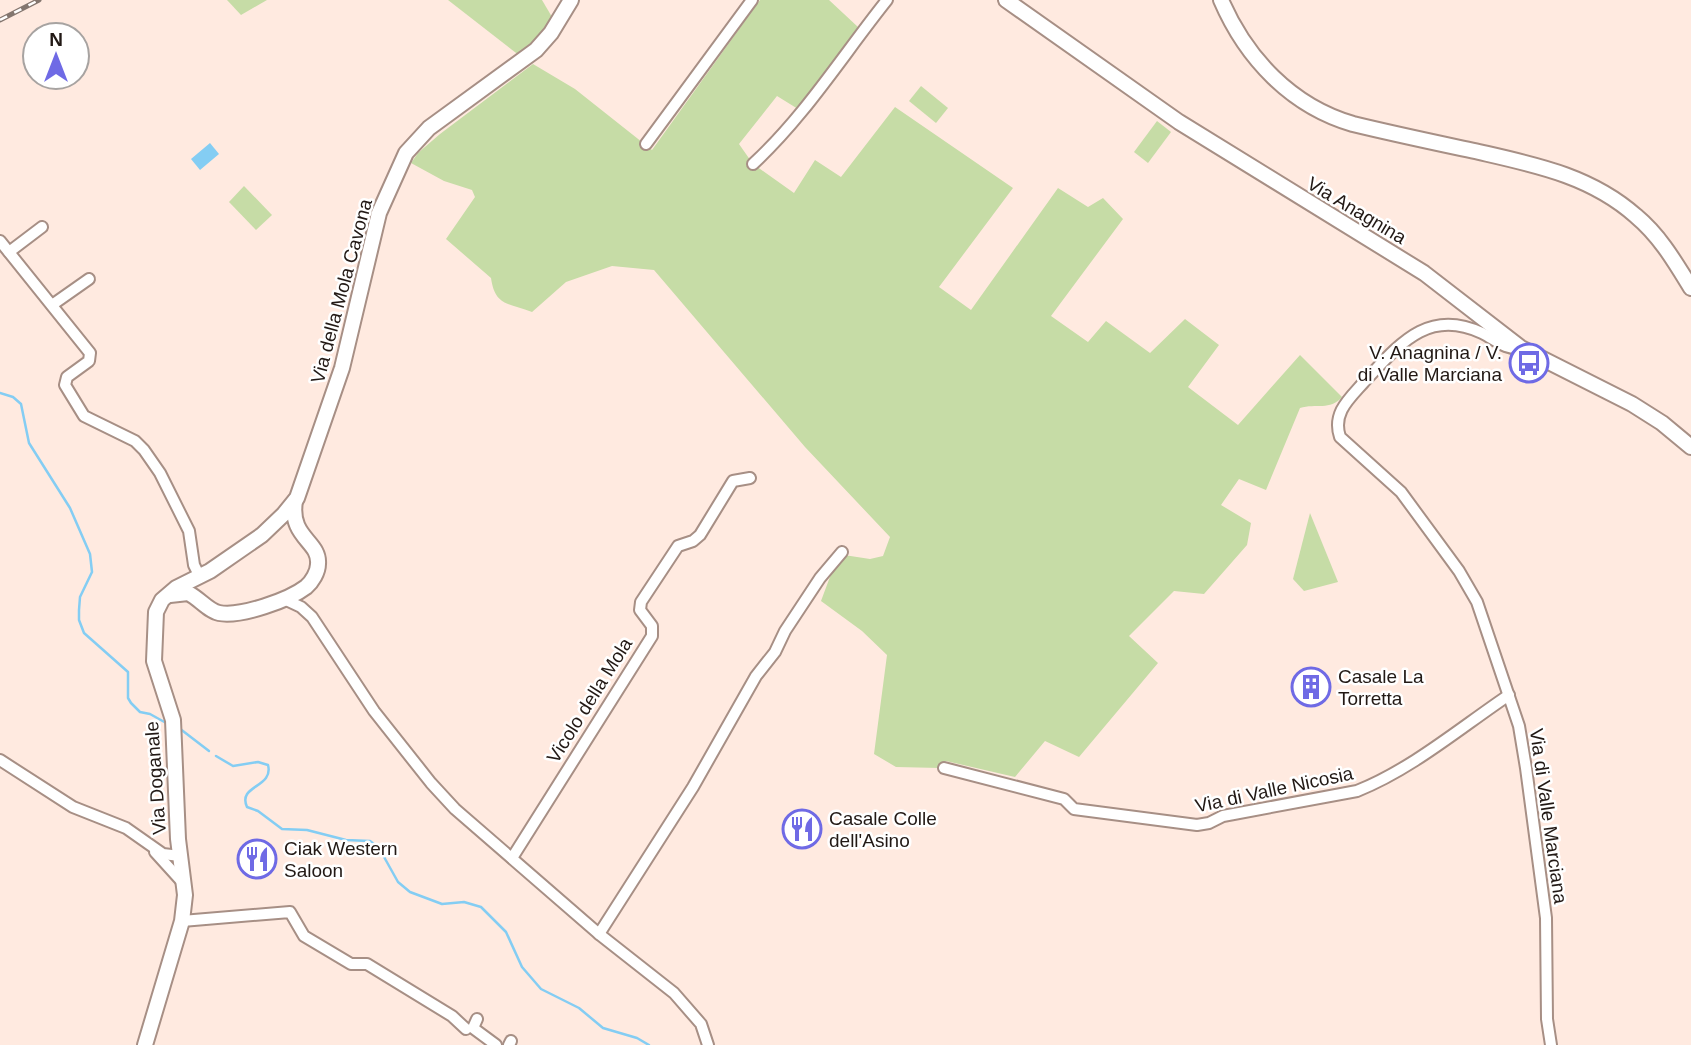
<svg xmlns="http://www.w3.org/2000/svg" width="1691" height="1045" font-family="Helvetica,sans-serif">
<rect width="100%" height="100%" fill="#ffeae0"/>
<!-- green -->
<g fill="#c6dca6">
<polygon points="227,0 267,0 241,15"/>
<polygon points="448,0 542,0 552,17 546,32 520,56"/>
<path d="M760,0H829L858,27L798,109L777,96L739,144L753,164L794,193L815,160L841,177L895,107L1013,188L939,287L971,310L1058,188L1088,207L1103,198L1123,219L1051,316L1088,342L1106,321L1150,353L1185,319L1219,345L1188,387L1238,425L1300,355L1342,397C1330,411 1316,403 1300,408L1266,490L1239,479L1221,505L1251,523L1247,545L1204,594L1174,591L1129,636L1158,663L1079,757L1045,741L1015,777L946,761L940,768L896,767L874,754L887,655L862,631L821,601L834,566L844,555L870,559L883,556L890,537L805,447L654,270L612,266L566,282L532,312C508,303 495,306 491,278L446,239L475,197L472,190L444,181L411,163L418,153L440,134L533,64L575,89L652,150Z"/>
<polygon points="921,86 948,108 936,123 909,101"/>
<polygon points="1157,121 1171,132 1148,163 1134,152"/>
<polygon points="244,186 272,215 256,230 229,202"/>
<polygon points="1310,513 1338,582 1304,591 1293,579"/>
</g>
<!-- water -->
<polygon fill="#84cdf3" points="210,143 219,154 200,170 191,159"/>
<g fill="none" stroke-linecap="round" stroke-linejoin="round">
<!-- stream -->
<g stroke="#84cdf3" stroke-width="2.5">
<polyline points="0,393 13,397 21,404 29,443 70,508 90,554 92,572 80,597 79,610 79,620 84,633 128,672 128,698 131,703 140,712 150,714 168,724"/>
<polyline points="179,728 209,751"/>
<path d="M216,756L233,766L258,762L268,765C274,788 237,785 247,807L258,811L282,829L307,830L346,840L370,841L379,848L398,882L410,892L442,904L464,902L481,907L506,932L522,967L541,989L579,1008L603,1028L637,1038L649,1045"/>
</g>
<defs>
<g id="minor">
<polyline points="646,144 752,0"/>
<path d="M753,164C805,116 843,55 887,0"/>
<polyline points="0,241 90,353 89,361 67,377 65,385 84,416 135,441 144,450 160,473 189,531 194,565 199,575"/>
<polyline points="9,252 42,227"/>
<polyline points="52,305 89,279"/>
<path d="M1521,348C1505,350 1496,340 1482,333C1427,307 1398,346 1364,382C1349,399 1332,413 1340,437L1401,492L1459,571L1477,602L1519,726L1526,768L1546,918L1547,1019L1551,1045"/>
<polyline points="284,599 301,607 312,617 374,711 431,783 455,809 599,934 674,993 701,1024 708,1045"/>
<polyline points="0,760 73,807 126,828 163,854 180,856"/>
<path d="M944,768L1064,799L1074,809L1197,825L1209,823L1223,816L1357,791C1412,769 1460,728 1509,695"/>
<polyline points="155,852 184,884"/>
<polyline points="512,858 652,636 652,626 640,610 641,602 678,546 693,541 700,535 733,481 750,478"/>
<polyline points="182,921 290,912 304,936 351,964 367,964 452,1016 466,1029"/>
<polyline points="599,934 693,787 756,676 775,652 785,631 820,578 842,552"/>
<polyline points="477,1019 473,1028 496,1045"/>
<polyline points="509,1045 511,1041"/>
</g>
<g id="major">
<polyline points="1006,0 1179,122 1424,273 1521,348 1632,404 1662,423 1691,447"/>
<path d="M1221,0C1246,58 1291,106 1353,124C1394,134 1437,143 1479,152C1536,165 1591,176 1636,216C1660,236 1675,262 1691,288"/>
<path d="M170,595L188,593C199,598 208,611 219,613C241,617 289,600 306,587C312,582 318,572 318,564C320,541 289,538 295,501"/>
<polyline points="145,1045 182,921 185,895 178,839 173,720 154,661 156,612 162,600 176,588 210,571 262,535 284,514 297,498 342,368 379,213 406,153 429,128 536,50 551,33 571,0"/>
</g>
</defs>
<!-- minor casing -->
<use href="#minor" stroke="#a78f85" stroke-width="14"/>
<!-- major casing -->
<use href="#major" stroke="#a78f85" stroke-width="18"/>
<!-- minor -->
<use href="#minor" stroke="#fff" stroke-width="10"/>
<!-- major -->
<use href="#major" stroke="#fff" stroke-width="14"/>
<defs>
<polyline id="rail" points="0,20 39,0"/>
</defs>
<!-- rail casing -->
<use href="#rail" stroke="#84766f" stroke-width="5"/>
<!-- rail -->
<use href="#rail" stroke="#fff" stroke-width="2.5" stroke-dasharray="8" stroke-linecap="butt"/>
</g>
<!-- icons -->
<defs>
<symbol id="bus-ring" viewBox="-11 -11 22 22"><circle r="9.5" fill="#fff" stroke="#6f6ae5" stroke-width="1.5"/><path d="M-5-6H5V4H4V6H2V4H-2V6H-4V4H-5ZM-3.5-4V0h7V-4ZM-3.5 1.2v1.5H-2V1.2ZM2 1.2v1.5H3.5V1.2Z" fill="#6f6ae5"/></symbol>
<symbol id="building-ring" viewBox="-11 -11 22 22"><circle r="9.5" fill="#fff" stroke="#6f6ae5" stroke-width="1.5"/><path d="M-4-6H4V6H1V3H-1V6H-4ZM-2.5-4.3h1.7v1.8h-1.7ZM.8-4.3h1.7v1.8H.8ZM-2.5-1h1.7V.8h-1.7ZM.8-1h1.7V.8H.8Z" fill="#6f6ae5"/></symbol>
<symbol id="restaurant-ring" viewBox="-11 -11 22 22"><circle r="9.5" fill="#fff" stroke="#6f6ae5" stroke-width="1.5"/><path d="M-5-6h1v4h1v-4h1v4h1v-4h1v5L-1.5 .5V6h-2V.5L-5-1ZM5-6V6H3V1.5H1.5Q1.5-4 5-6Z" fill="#6f6ae5"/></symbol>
</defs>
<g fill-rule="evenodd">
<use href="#bus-ring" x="1507" y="341" width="44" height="44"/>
<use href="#building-ring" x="1289" y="665" width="44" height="44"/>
<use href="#restaurant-ring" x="780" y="807" width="44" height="44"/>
<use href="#restaurant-ring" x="235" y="837" width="44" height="44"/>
</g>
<g text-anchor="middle" stroke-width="5" stroke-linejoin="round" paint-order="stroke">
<!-- street labels -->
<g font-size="19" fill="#221915" stroke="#fff">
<text transform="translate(1357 210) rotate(31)" y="7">Via Anagnina</text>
<text transform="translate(341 291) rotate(-75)" y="7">Via della Mola Cavona</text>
<text transform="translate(589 700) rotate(-58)" y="7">Vicolo della Mola</text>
<text transform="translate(155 778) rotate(-94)" y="7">Via Doganale</text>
<text transform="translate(1274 789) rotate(-12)" y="7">Via di Valle Nicosia</text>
<text transform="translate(1549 816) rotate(82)" y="7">Via di Valle Marciana</text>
</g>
<!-- poi labels -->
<g font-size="19" fill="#221915" stroke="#fff" text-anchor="start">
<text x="1502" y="359" text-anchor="end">V. Anagnina / V.<tspan x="1502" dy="22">di Valle Marciana</tspan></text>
<text x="1338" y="683">Casale La<tspan x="1338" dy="22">Torretta</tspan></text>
<text x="829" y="825">Casale Colle<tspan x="829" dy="22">dell'Asino</tspan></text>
<text x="284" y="855">Ciak Western<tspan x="284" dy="22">Saloon</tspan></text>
</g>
</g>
<!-- north arrow -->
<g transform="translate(56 56)"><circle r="33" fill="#ffffff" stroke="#a7a3a1" stroke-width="2"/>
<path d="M0-5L12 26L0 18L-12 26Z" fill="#6f6ae5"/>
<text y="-10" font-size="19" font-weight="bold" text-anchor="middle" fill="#221915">N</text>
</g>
</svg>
